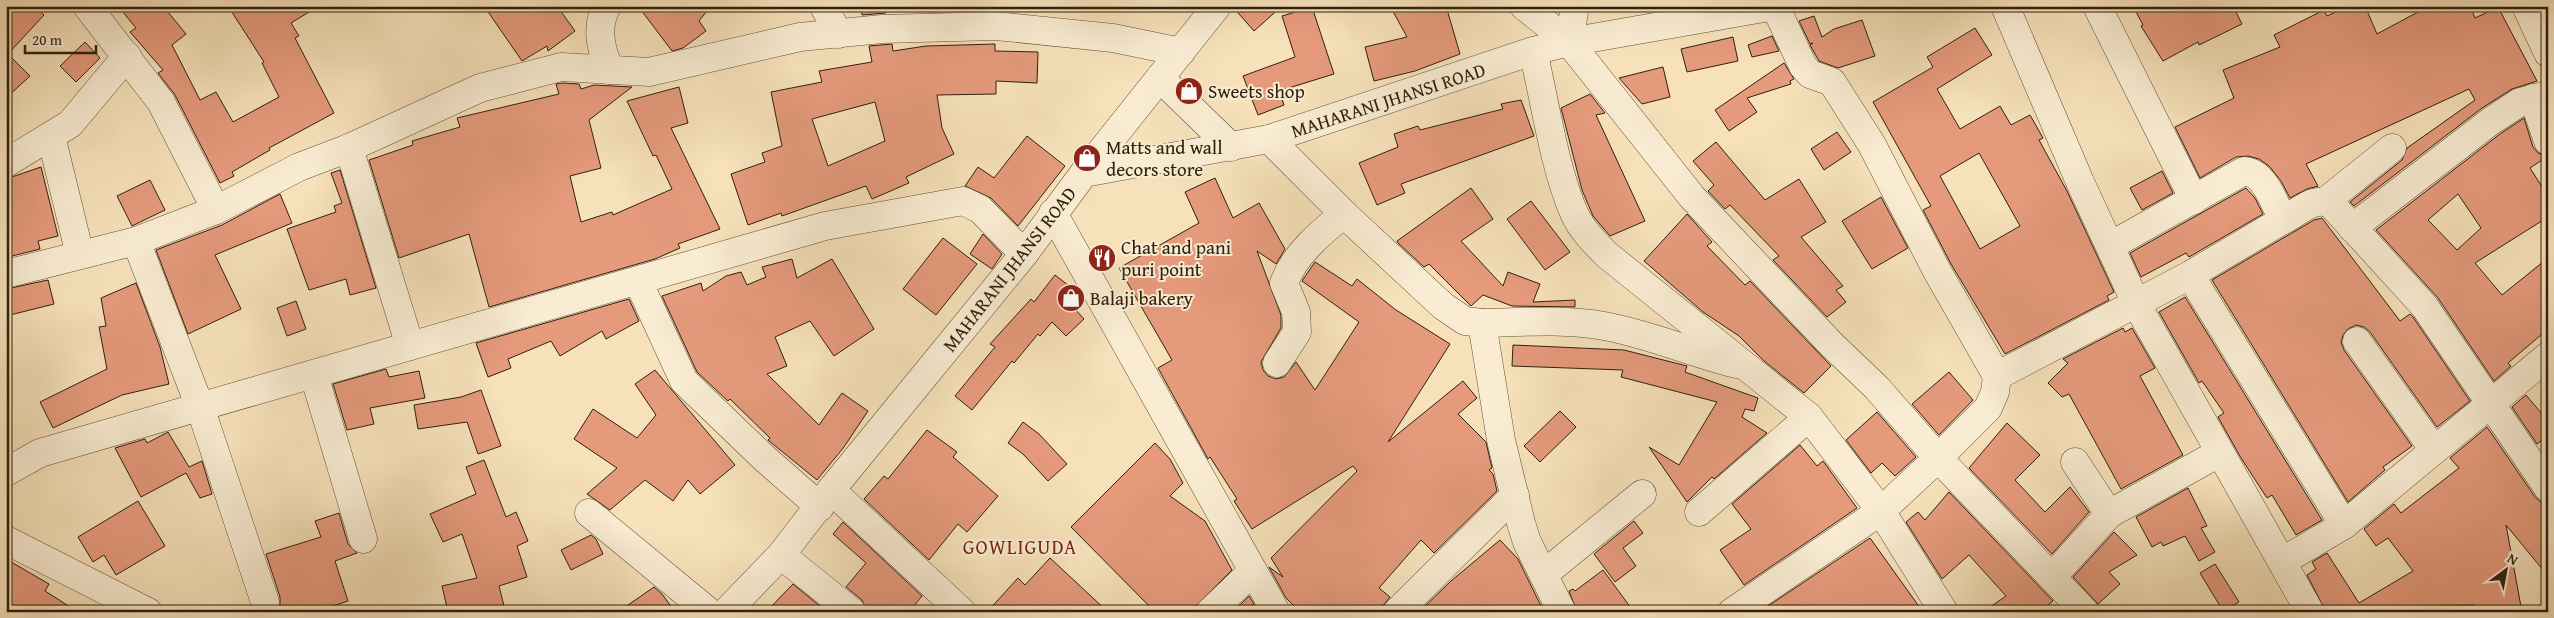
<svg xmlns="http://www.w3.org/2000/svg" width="2554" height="618" font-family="'Gentium Book Plus',serif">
<rect width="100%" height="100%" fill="#f6e1ba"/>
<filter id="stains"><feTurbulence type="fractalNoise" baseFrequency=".004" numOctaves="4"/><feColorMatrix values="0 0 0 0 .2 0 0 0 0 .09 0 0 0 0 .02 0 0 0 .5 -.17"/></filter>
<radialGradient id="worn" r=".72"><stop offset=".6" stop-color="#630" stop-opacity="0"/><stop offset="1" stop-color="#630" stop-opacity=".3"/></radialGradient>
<!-- building -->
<g fill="#e59a7c" stroke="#2e200d" fill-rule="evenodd">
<polygon points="6,6 35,6 44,15 8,54 30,76 6,98"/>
<polygon points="118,6 163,6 186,34 172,45 200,100 216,92 233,122 279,97 262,63 264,62 228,6 319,6 291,23 299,36 295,38 334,113 269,148 270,150 232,172 234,176 220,183 175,95 158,73 163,70 130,32 136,28"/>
<polygon points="484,6 557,6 575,31 548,51 547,46 522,61"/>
<polygon points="638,6 711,6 699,21 706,31 683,48 672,51"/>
<polygon points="861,6 885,6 886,13 862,15"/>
<polygon points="927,6 988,6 978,11 928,12"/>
<polygon points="1232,6 1282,6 1254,31"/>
<polygon points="1390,6 1446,6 1460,54 1415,71 1374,81 1365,47 1407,37"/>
<polygon points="2133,6 2233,6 2242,24 2199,45 2198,42 2163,61 2141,26 2143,25"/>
<polygon points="2349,6 2365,6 2377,34 2429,6 2470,6 2475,18 2498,7 2537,81 2512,89 2482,108 2354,206 2350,202 2402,160 2407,148 2475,100 2469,89 2306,164 2318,186 2307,189 2290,198 2281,181 2269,166 2259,159 2248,156 2236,157 2200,178 2175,127 2234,98 2223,70 2280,47 2274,35 2324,10 2327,16"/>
<polygon points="1312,7 1334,74 1279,91 1284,105 1258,115 1243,76 1295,57 1282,16"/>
<polygon points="1814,16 1822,37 1834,29 1862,20 1875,56 1838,68 1819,61 1810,45 1813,43 1810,44 1799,21"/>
<path d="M1975,28L1992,55L1937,89L1960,129L2000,106L2011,125L2030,115L2043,138L2039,140L2067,191L2114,292L2107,296L2109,300L2005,354L1951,264L1923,210L1931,206L1873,102L1933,67L1927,57ZM1979,153L2020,226L1980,249L1940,176Z"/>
<polygon points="1772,36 1779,51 1752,57 1748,45"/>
<polygon points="1733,37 1738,61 1687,72 1681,49"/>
<polygon points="85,42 100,58 76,82 60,66"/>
<path d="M892,44L893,51L926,46L995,44V51L1038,52L1037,83L996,81V94L937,95L942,128L954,154L906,177L909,183L872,199L866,186L782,216L781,213L748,225L731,174L765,162L762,153L782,146L771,92L822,82L819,71L872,62L869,46ZM875,102L885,141L828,166L812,119Z"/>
<polygon points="1784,63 1794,79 1790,81 1791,84 1747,98 1757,112 1729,131 1715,110"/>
<polygon points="1663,67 1670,97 1642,104 1619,78"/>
<polygon points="563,83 579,84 581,89 594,85 632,87 589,120 601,168 570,176 581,222 612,212 613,215 672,189 656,155 653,156 627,101 679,87 688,123 671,128 720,229 678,244 680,248 655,259 489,307 469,234 399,258 369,160 413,145 412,141 460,127 457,118 559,94 556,84"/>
<polygon points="1590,94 1605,113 1596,115 1645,221 1610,236 1593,216 1582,190 1561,108"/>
<polygon points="1521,100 1534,136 1401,184 1405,193 1377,205 1359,163 1398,147 1394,134 1418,126 1420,130 1503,109 1501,104"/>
<path d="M2524,118L2533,147L2538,153L2548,156L2530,168L2548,196V217L2475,263L2502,295L2548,258V329L2508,363L2511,366L2494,381L2438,298L2376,230L2500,134ZM2458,194L2481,228L2457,250L2428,220Z"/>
<polygon points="1837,132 1851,152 1824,170 1811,149"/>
<polygon points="1027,136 1065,166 1018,226 991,198 965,186 978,167 994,178"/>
<polygon points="1716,142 1765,200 1799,179 1826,222 1801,237 1843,286 1836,290 1846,302 1827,317 1773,260 1779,256 1730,205 1725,209 1708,191 1714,185 1693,161"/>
<polygon points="41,167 58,236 38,241 40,249 8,257 6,249 6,179"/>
<polygon points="340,170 376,288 350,295 346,279 309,290 287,229 336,212 334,206 342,203 331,173"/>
<polygon points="2162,171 2173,193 2142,210 2130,188"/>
<polygon points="1215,178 1233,218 1259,203 1285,249 1276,264 1257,251 1281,315 1281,328 1261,362 1263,370 1268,376 1276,379 1284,377 1296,362 1315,390 1359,322 1302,281 1315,262 1352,286 1357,279 1396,310 1450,344 1388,442 1463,381 1477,398 1458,414 1486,442 1492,468 1489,470 1493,474 1497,491 1434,553 1421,540 1379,588 1390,597 1382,607 1382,612 1300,612 1286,598 1269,567 1283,577 1271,558 1357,471 1353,466 1252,529 1234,501 1237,499 1210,457 1208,459 1158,368 1172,360 1119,268 1199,223 1185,192"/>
<polygon points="150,180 165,210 132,226 117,196"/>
<polygon points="1471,188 1493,219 1461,241 1503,286 1508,272 1540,284 1533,302 1575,300 1575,307 1512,306 1483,295 1471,306 1429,264 1424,267 1398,243 1397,241"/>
<polygon points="2246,188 2255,198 2263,214 2189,257 2186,253 2141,277 2130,253"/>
<polygon points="280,194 292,223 215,255 241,309 188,334 156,250 222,225"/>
<polygon points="1881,197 1908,248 1872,269 1842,221"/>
<polygon points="1531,201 1570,252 1545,270 1507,219"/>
<polygon points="1687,214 1712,242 1707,246 1745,285 1750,281 1831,366 1804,393 1764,361 1739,336 1703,312 1644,261"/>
<polygon points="2322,218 2400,321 2410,314 2413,317 2470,401 2437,427 2370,332 2364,327 2356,325 2348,329 2343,335 2341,342 2344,350 2412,446 2383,467 2385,470 2348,502 2212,280 2314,220"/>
<polygon points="983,234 1002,254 992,269 970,254"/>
<polygon points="943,238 977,264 936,315 903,289"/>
<polygon points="792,259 797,278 832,259 874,329 834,356 810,321 775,337 787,366 767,374 819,425 842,393 868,411 844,447 817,480 774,445 768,440 770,438 730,399 728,401 697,372 662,296 701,283 703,291 726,276 741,272 747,285 766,277 762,267"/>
<polygon points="1055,275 1073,289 1065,298 1084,319 1066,336 1052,322 1040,336 1038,334 1014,363 1012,361 972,410 955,396 995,347 990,344 1031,299 1034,302"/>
<polygon points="48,280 54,304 6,316 6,289"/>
<polygon points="136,283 160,347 169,384 122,395 53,428 40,402 107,369 99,327 106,326 101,298"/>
<polygon points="2185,297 2322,520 2296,535 2272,495 2267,498 2241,458 2218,417 2224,413 2202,381 2199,383 2159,312"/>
<polygon points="629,299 639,321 606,339 602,331 560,356 551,341 508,359 511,368 488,377 476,343"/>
<polygon points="296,301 306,329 287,336 277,308"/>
<polygon points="2123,328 2125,332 2132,328 2155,368 2140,376 2183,455 2121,489 2069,394 2062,397 2048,383 2068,363 2063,359"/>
<polygon points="1513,345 1624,350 1687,366 1685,372 1758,398 1754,411 1745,409 1742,417 1767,433 1714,479 1712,477 1687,502 1649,447 1679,465 1717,402 1621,377 1623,370 1512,366"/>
<polygon points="386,369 389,377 419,371 425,398 370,408 374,424 347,430 333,384"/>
<polygon points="655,370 735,465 700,494 688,480 673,501 645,480 610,510 587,494 617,468 574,439 593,409 637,438 656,415 635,384"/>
<polygon points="1949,372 1973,400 1939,435 1912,404"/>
<polygon points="481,390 501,446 478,454 467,422 418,429 414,405 461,397"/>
<polygon points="2526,395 2548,421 2548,436 2537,444 2512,407"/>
<polygon points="1560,411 1576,427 1540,462 1524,446"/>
<polygon points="1877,412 1916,457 1895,476 1882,463 1871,473 1846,440"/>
<polygon points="1023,422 1039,434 1067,464 1048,481 1023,454 1008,443"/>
<polygon points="2007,423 2040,455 2015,480 2045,512 2070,487 2089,512 2052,554 1969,468"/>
<polygon points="2487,427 2535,497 2541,502 2548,503 2548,576 2506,525 2522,612 2474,612 2474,605 2413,607 2405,612 2326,612 2307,575 2316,569 2312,562 2327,553 2359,603 2413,571 2388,538 2376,546 2364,529 2394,504 2401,513 2459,468 2450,458"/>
<polygon points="927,430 957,452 953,457 998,496 967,532 958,524 929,560 864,499 884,476 888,479"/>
<polygon points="168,432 189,467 202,461 212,494 200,498 186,473 141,497 115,448 145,439 147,443"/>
<polygon points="1155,443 1170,459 1183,483 1170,496 1205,521 1232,570 1190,612 1155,612 1071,527"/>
<polygon points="1800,445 1817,466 1823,461 1857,508 1744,585 1720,550 1751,529 1732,504"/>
<polygon points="484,460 506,517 516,512 528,541 517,546 527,577 499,586 504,606 480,612 448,612 442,586 477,578 462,534 443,542 430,514 476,494 466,467"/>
<polygon points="2188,488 2207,526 2201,528 2215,552 2199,561 2185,536 2163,546 2161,542 2152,547 2136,517"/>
<polygon points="1949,492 2053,601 2039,612 1983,612 2006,596 1969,555 1942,579 1906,522 1918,512 1925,520"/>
<polygon points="138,501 165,546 116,575 104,555 93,562 78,537"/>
<polygon points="339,513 348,544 357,553 335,561 348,601 315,612 280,612 280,597 266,554 321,537 315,521"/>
<polygon points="1634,521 1643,533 1623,548 1636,566 1615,582 1594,554"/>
<polygon points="843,522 922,596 909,612 867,612 862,600 846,587 866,563 833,534"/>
<polygon points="2114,532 2137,555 2109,572 2120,584 2098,604 2073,577"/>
<polygon points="591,535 596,539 603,554 571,570 561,550"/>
<polygon points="1870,538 1923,612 1762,610"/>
<polygon points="1500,540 1518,559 1544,612 1419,612 1451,581"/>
<polygon points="1050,558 1108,612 987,612 1018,578 1025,585"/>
<polygon points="6,559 49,584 45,591 78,612 6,612"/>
<polygon points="2215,564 2239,602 2223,611 2200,573"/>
<polygon points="1603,570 1634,612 1577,612 1569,591 1573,589 1575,591"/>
<polygon points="793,584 827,612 766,612"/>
<polygon points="654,587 662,594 675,612 618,612"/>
<polygon points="1249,596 1254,604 1247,612 1233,612"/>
</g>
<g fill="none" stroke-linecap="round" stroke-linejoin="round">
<defs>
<g id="minor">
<polyline points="87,6 161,102 216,210"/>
<path d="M607,6C595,27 601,48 609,70"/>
<polyline points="824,6 838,34"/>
<polyline points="1575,6 1569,42 1692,197 1832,345 1877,388 1938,458 1881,511 1732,612"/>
<polyline points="1775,6 1803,66 1810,74 1832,82 1872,145 1937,271 1997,376"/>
<polyline points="2097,6 2194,200"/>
<polyline points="2526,6 2548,53"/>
<path d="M1533,51C1545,101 1554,167 1574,213C1581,229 1595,243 1607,255L1809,417L1881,511L1944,612"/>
<polyline points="1160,78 1231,147"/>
<polyline points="2533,98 2548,141"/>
<polyline points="51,136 80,255"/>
<polyline points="1269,139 1344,214 1443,306 1465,321 1482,323 1501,440 1521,523 1527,542 1562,612"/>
<polyline points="349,148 410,346"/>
<polyline points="6,163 70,124 127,56"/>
<polyline points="2326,201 2392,148"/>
<polyline points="1053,213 1276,612"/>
<polyline points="2352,228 2491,121 2520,102 2548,95"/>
<polyline points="136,241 200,407 265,602 264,612"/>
<path d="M2110,246L2244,171C2265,172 2274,203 2283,220C2299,213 2314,194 2332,205L2425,307L2548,488"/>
<polyline points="6,274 136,241 216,210 299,167 349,148 480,88 561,67 649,72 800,37 882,29 996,26 1113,38 1181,52"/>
<polyline points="2190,275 2344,525"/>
<polyline points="638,281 684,381 763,457 820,507"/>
<path d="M1482,323C1523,322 1564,319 1604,326C1649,334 1692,353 1736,364"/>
<polyline points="2357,341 2434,450"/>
<path d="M1277,363L1297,332L1296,312L1284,283C1295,254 1320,233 1344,214"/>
<polyline points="314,375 363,539"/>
<polyline points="2075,462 2109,514"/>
<polyline points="6,472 40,453 825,226 963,201 980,209 1024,254"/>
<polyline points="831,490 962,612"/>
<polyline points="1699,512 1809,417"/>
<polyline points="589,513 709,612"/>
<polyline points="781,555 852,612"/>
<polyline points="2283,561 2344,525 2548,356"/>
<polyline points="1544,574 1642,494"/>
<polyline points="2052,577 2109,514 2219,453"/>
<polyline points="1210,612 1253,571"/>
<polyline points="1397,612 1515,495"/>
<polyline points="2085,612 1938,458 1988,408 1995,392 1997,376 2190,275 2283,220"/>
</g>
<g id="tertiary">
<polyline points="1524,6 1569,42"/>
<polyline points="2005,6 2080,182 2136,303 2310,612"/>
<polyline points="1084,173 1217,6"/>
<polyline points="6,540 148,612"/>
<polyline points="726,612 781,555 831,490 1024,254 1084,173 1269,139 1533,51 1569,42 1775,6"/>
</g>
</defs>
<!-- minor casing -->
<use href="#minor" stroke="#605038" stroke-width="29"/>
<!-- tertiary casing -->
<use href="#tertiary" stroke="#605038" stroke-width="29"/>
<!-- minor -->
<use href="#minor" stroke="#f9ecd2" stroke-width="28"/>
<!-- tertiary -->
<use href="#tertiary" stroke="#f9ecd2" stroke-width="28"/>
</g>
<!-- icons -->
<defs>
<symbol id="shop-disc" viewBox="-11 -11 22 22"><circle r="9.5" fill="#8f2418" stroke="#f9ecd2"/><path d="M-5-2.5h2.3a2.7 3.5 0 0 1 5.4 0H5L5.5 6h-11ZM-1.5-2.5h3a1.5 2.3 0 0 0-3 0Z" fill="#fff"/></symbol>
<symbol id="restaurant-disc" viewBox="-11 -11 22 22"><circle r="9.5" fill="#8f2418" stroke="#f9ecd2"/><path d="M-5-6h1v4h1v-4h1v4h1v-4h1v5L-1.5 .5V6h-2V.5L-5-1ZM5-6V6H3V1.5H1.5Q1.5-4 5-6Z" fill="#fff"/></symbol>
</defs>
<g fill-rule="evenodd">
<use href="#shop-disc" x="1173" y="75" width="32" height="32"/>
<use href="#shop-disc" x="1071" y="142" width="32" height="32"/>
<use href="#restaurant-disc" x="1086" y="242" width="32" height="32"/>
<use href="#shop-disc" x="1055" y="282" width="32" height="32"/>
</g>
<g text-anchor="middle" stroke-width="4" stroke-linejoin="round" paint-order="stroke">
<!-- poi labels -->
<g font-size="19" fill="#2e200d" stroke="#f9ecd2" text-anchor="start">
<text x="1208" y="98">Sweets shop</text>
<text x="1106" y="154">Matts and wall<tspan x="1106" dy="22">decors store</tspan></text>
<text x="1121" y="254">Chat and pani<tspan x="1121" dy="22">puri point</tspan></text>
<text x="1090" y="305">Balaji bakery</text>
</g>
<!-- street labels -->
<g font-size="19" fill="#2e200d" stroke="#f9ecd2">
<text transform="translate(1388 100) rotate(-18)" y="7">MAHARANI JHANSI ROAD</text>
<text transform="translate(1009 269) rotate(-52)" y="7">MAHARANI JHANSI ROAD</text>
</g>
<!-- neighbourhood labels -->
<g font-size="20" letter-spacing="1" fill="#7a1f14" stroke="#f9ecd2">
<text x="1020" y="554">GOWLIGUDA</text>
</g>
</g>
<!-- margin -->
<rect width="2554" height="618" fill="none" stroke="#f6e1ba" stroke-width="25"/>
<rect x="8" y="8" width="2539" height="603" fill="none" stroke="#2e200d" stroke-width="2.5"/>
<rect x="12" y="12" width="2529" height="593" fill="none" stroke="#2e200d"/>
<!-- north arrow -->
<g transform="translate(2506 570) rotate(32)" stroke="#f9ecd2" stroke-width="4" paint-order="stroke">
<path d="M0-4L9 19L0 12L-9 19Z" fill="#2e200d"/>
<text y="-8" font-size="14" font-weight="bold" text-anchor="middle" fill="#2e200d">N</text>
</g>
<!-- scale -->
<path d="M25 45v8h71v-8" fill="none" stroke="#2e200d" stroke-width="2.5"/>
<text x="32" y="45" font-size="15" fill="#2e200d" stroke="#f9ecd2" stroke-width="4" paint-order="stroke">20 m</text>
<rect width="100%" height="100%" filter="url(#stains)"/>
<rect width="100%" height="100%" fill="url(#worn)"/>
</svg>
